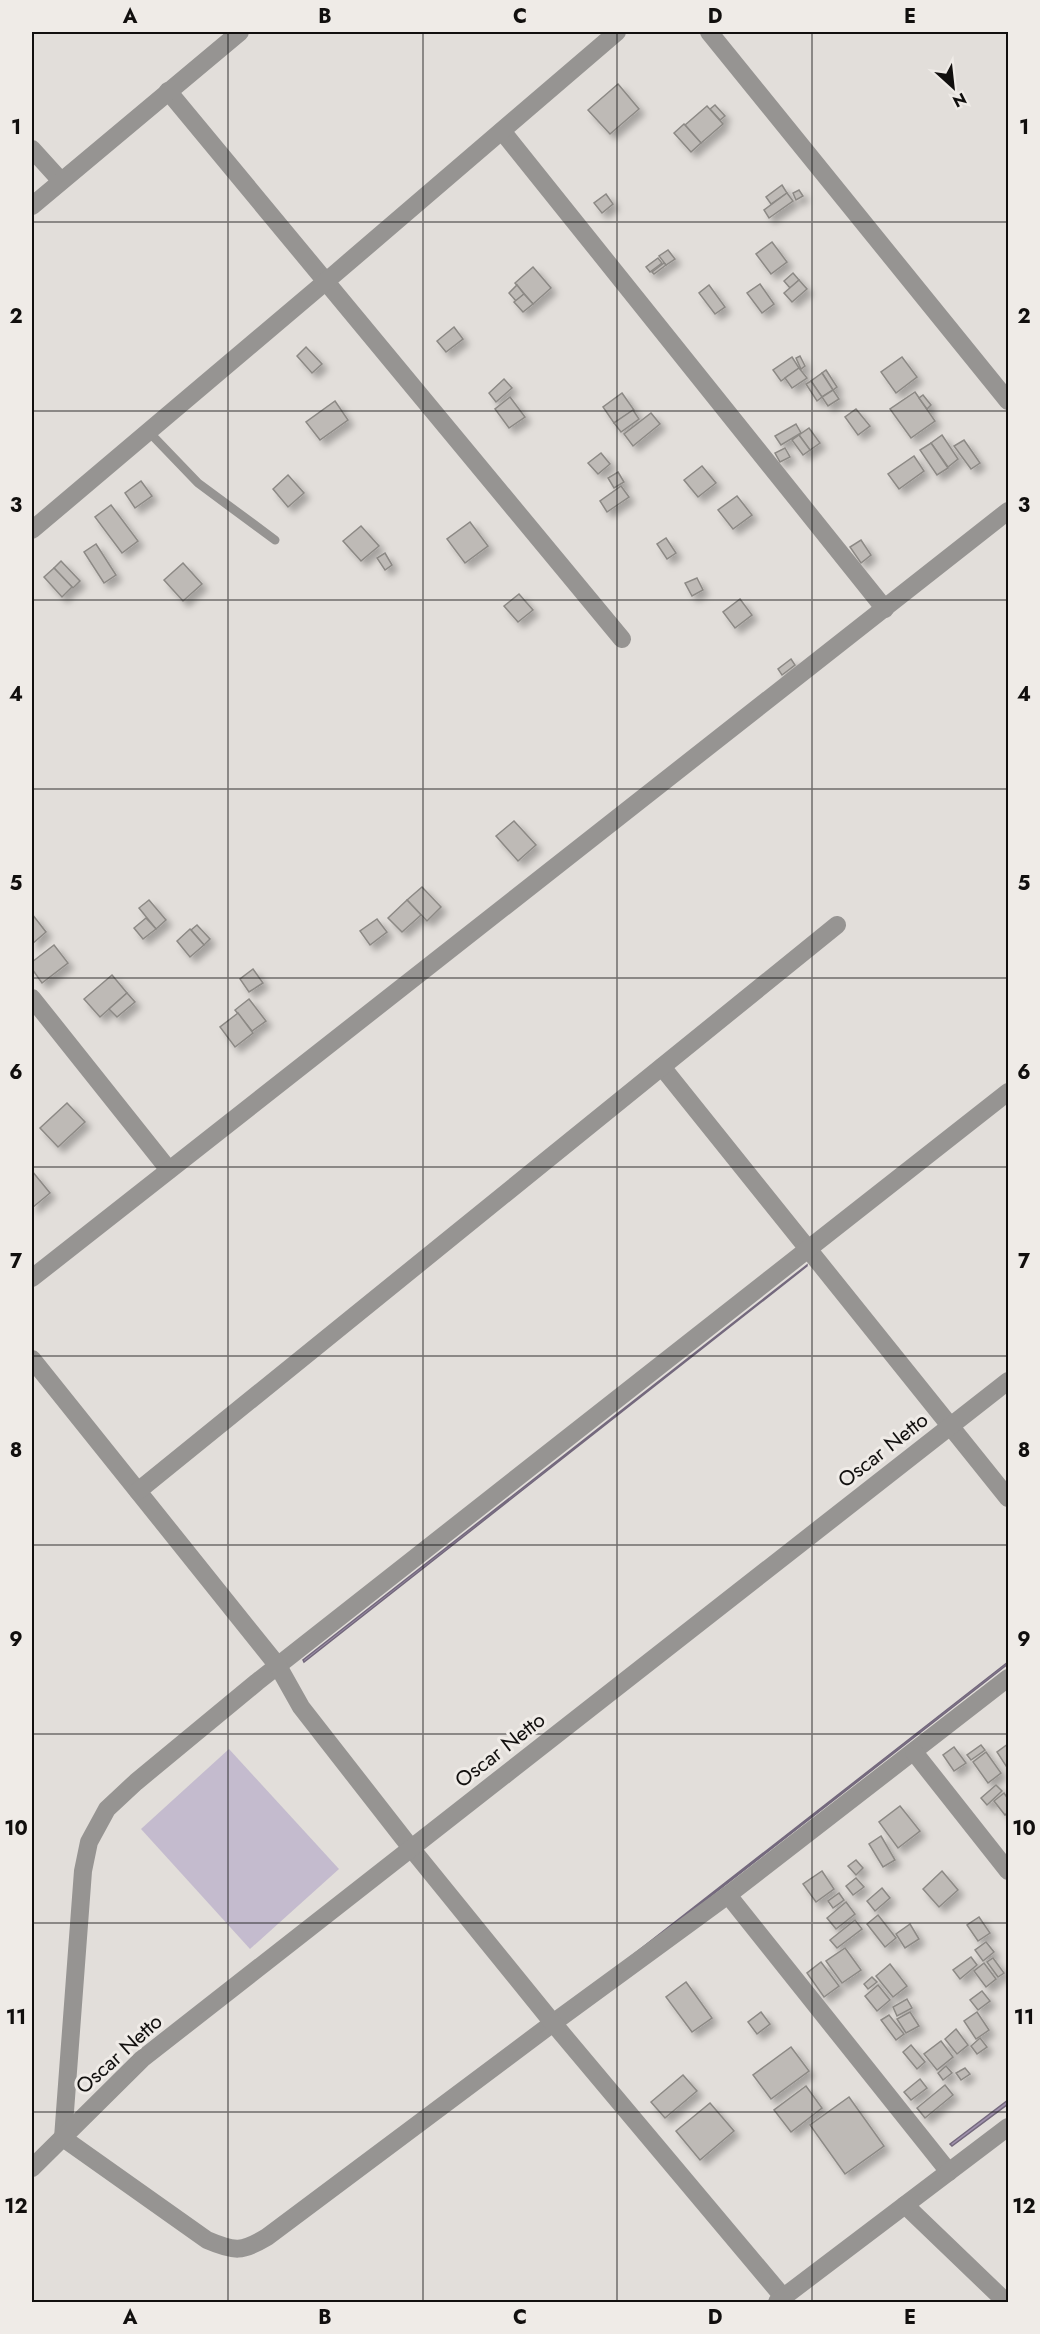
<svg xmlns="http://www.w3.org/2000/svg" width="1040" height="2334" font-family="Jost,sans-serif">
<defs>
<filter id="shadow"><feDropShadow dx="5.5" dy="5.5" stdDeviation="3" flood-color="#0004"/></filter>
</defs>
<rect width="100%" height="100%" fill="#e2deda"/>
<!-- green -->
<polygon fill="#c4bbce" points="229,1749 339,1869 250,1949 141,1829"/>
<!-- water -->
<g fill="#9f90ac" stroke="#74697d" stroke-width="1.5">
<polygon points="807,1265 807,1266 304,1662 303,1660"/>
<polygon points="1008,1662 1008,1664 589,1991 588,1990"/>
<polygon points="1008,2100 1008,2104 952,2146 950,2144"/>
</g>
<!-- building -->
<g fill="#bebab6" stroke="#8c8985" stroke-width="1.5" filter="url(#shadow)">
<polygon points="618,84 639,109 610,134 588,110"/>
<polygon points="715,105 725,116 720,120 710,109"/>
<polygon points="707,106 723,124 701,143 685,125"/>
<polygon points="684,124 701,143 691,152 674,133"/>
<polygon points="782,185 787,193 771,204 766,197"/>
<polygon points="799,190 803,196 796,200 793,193"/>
<polygon points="787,193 793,201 769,218 764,210"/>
<polygon points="606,194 613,204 602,213 594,203"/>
<polygon points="772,242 787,262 771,274 756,254"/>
<polygon points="668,250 675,259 666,265 659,256"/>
<polygon points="658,258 662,263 650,272 646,267"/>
<polygon points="664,263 666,265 654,274 652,272"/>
<polygon points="533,267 551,288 533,304 515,283"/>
<polygon points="793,273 799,280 790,288 784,281"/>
<polygon points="799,280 807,289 792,302 784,293"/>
<polygon points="760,284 774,304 762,313 747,293"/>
<polygon points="517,285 524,294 516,301 509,293"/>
<polygon points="709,285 725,307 715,314 699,293"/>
<polygon points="524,294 533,304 523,312 514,302"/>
<polygon points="454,327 463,339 446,352 437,341"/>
<polygon points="306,347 322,364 312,373 297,356"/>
<polygon points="800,356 805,366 801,369 796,358"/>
<polygon points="792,357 799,368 781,381 773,370"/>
<polygon points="902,357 917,377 896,393 881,372"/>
<polygon points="799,368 807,378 792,388 785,378"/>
<polygon points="826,370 837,387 833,390 822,373"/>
<polygon points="822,373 833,390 822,397 811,381"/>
<polygon points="504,379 512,388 496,402 489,393"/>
<polygon points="811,381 822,397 817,401 806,384"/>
<polygon points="833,390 839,399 828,406 822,397"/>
<polygon points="915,392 935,421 911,438 890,409"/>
<polygon points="622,393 634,410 614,423 603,407"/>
<polygon points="923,395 931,405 927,409 919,398"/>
<polygon points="510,397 525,417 509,428 495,409"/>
<polygon points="335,401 348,420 320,440 306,422"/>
<polygon points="856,409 870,426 858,435 845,417"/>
<polygon points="633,410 639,419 621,432 614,423"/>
<polygon points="651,413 660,424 633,446 624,434"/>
<polygon points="796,424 801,433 781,445 775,436"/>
<polygon points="809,428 820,443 810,450 799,435"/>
<polygon points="799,435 810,450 803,455 792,440"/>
<polygon points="942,435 958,459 948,467 931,443"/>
<polygon points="964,440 980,463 971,469 954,446"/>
<polygon points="931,443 948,468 937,475 920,450"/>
<polygon points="785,448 790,457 780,462 775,453"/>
<polygon points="601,453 610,464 598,474 588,463"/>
<polygon points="914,456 924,471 899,489 888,474"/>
<polygon points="702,466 716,483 698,497 684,480"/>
<polygon points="618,472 624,482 614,488 608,478"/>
<polygon points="288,475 304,493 288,507 273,489"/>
<polygon points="141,481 152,496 135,508 125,493"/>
<polygon points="621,486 629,497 607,512 600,501"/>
<polygon points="737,496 752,515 733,529 718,510"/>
<polygon points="111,505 138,541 122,553 95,517"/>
<polygon points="470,522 488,546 465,563 447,539"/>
<polygon points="361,526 379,546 361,561 343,541"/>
<polygon points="666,538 676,553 667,559 657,544"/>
<polygon points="861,540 871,555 861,563 850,547"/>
<polygon points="96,544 116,575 104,583 84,552"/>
<polygon points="385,553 392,565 385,570 377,558"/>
<polygon points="61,561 80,581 73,588 54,568"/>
<polygon points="183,563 202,584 183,601 164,580"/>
<polygon points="54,568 72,587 62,597 44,577"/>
<polygon points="697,578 703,590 692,596 685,583"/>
<polygon points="519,594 533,610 518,622 504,606"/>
<polygon points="740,599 752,615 735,628 723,612"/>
<polygon points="791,659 795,665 782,675 778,669"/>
<polygon points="514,821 536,845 518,861 496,836"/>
<polygon points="422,887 441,907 427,921 407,900"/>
<polygon points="149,900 166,920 156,929 139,908"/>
<polygon points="407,900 421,915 402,932 388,918"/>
<polygon points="32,914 46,932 32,944"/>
<polygon points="146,918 156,929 143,939 134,928"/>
<polygon points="377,919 387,932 370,945 360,931"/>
<polygon points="197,925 210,939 204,945 191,930"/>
<polygon points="190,929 204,945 190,957 177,941"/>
<polygon points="54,945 68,963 42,983 32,969 32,962"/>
<polygon points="253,969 263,983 249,992 240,979"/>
<polygon points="112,975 127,993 100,1017 84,999"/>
<polygon points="127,993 135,1002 117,1017 109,1009"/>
<polygon points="249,999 266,1021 252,1031 235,1010"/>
<polygon points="238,1013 253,1033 235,1047 220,1027"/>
<polygon points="67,1103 85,1122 58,1147 40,1128"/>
<polygon points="32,1171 50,1193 32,1208"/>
<polygon points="1008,1744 1008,1769 997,1752"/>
<polygon points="981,1745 985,1750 971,1760 967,1755"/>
<polygon points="954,1747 966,1763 954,1771 943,1755"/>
<polygon points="986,1752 1001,1773 988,1783 973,1762"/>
<polygon points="996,1785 1002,1791 987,1805 981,1798"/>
<polygon points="1004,1793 1008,1799 1008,1812 1005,1815 994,1801"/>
<polygon points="900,1806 920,1831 898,1848 879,1822"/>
<polygon points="881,1836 895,1860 883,1867 869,1844"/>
<polygon points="856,1860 863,1868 856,1875 848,1866"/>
<polygon points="822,1871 834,1889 816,1902 803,1884"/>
<polygon points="942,1871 958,1890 939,1907 923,1889"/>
<polygon points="856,1878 864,1887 853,1895 846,1886"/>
<polygon points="882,1888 890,1898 875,1911 867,1901"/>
<polygon points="839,1893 844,1900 833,1908 828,1901"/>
<polygon points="846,1902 855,1914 836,1929 827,1918"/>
<polygon points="878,1915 896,1938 885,1947 867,1924"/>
<polygon points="979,1917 990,1933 978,1941 967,1925"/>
<polygon points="855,1920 862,1929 837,1948 830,1940"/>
<polygon points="910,1924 919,1939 905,1948 896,1934"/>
<polygon points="986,1942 994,1952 983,1961 975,1950"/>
<polygon points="845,1948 861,1970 842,1983 826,1961"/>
<polygon points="971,1957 977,1965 960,1979 953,1970"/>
<polygon points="993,1958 1004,1973 998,1977 987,1962"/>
<polygon points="821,1962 839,1986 824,1997 807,1973"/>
<polygon points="984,1963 996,1979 986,1987 974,1971"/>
<polygon points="890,1964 907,1986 893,1997 876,1976"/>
<polygon points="872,1977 877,1982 868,1989 864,1984"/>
<polygon points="686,1982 712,2018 692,2032 666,1997"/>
<polygon points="878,1985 890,2000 877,2011 865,1996"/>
<polygon points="982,1991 990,2001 978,2010 970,2000"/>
<polygon points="907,1999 912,2008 897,2016 893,2007"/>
<polygon points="761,2012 770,2024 757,2034 748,2022"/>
<polygon points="910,2012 919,2026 906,2033 897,2019"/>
<polygon points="977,2012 989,2030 976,2039 964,2021"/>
<polygon points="889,2015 904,2034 896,2040 881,2020"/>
<polygon points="956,2029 968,2045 957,2054 945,2039"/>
<polygon points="980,2038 987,2047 977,2054 971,2046"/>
<polygon points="941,2041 953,2057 937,2070 924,2054"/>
<polygon points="911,2045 925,2062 917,2069 903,2052"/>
<polygon points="791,2047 809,2071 771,2099 753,2075"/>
<polygon points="946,2066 952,2073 943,2080 938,2073"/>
<polygon points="965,2068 970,2074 961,2080 956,2073"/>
<polygon points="683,2075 697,2091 665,2118 651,2102"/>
<polygon points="920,2079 927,2088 911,2100 904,2092"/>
<polygon points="945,2085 953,2095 925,2118 917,2108"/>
<polygon points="806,2086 822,2108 791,2132 774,2110"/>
<polygon points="849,2097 884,2146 845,2174 810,2125"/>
<polygon points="710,2103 734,2131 700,2160 676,2131"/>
</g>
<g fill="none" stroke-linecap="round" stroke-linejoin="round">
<!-- lane -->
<polyline stroke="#969492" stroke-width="9" points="148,431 198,483 275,540"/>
<!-- street -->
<g stroke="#969492" stroke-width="18">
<polyline points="709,32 1008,401"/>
<polyline points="168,91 622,639"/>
<polyline points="502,131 885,609"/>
<polyline points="32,149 61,181"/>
<polyline points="32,206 240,32"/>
<polyline points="32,530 337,272 617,32"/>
<polyline points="32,998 169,1170"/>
<polyline points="662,1067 1008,1498"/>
<path d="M1008,1092L257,1682L136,1782L107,1809L89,1842L83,1871L63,2138L207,2240C235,2252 242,2252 267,2237L553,2023L728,1895L1008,1678"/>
<polyline points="32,1278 1008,511"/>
<polyline points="32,1359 278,1666 301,1707 411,1848 553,2023 784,2298"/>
<polyline points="138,1491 837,925"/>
<polyline points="914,1752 1008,1871"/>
<polyline points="728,1895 949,2172"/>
<polyline points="32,2168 142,2059 1008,1381"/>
<polyline points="905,2205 1006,2302"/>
<polyline points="777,2302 1008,2127"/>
</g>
</g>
<!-- grid -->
<path fill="none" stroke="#110f0e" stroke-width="1.5" stroke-opacity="0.55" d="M228,32V2302M423,32V2302M617,32V2302M812,32V2302M32,222H1008M32,411H1008M32,600H1008M32,789H1008M32,978H1008M32,1167H1008M32,1356H1008M32,1545H1008M32,1734H1008M32,1923H1008M32,2112H1008"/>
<g text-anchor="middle" stroke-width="6" stroke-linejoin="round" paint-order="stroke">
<!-- street labels -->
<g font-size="21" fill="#110f0e" stroke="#efebe7">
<text transform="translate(883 1450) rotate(-38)" y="7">Oscar Netto</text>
<text transform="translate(500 1750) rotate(-38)" y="7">Oscar Netto</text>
<text transform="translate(119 2054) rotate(-42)" y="7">Oscar Netto</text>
</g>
</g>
<!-- border -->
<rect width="1040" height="2334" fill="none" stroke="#efebe7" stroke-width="66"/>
<!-- north arrow -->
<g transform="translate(953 87) rotate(153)" stroke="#efebe7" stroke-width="4.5" paint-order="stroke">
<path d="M0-4.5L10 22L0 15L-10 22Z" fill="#110f0e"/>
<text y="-9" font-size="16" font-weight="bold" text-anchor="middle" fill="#110f0e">N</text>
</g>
<rect x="33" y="33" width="974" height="2268" fill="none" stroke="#110f0e" stroke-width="2"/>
<g font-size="20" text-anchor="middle" font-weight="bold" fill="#110f0e">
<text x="130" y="23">A</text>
<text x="325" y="23">B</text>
<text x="520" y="23">C</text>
<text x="715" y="23">D</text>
<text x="910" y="23">E</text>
<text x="16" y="134">1</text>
<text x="1024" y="134">1</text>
<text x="16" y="323">2</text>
<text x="1024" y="323">2</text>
<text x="16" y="512">3</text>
<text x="1024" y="512">3</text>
<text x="16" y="701">4</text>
<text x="1024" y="701">4</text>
<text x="16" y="890">5</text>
<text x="1024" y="890">5</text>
<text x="16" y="1079">6</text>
<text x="1024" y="1079">6</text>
<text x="16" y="1268">7</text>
<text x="1024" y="1268">7</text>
<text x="16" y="1457">8</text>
<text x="1024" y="1457">8</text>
<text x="16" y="1646">9</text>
<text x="1024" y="1646">9</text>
<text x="16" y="1835">10</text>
<text x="1024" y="1835">10</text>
<text x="16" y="2024">11</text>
<text x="1024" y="2024">11</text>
<text x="16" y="2213">12</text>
<text x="1024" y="2213">12</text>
<text x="130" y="2324">A</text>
<text x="325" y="2324">B</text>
<text x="520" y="2324">C</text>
<text x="715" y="2324">D</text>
<text x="910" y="2324">E</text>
</g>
</svg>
